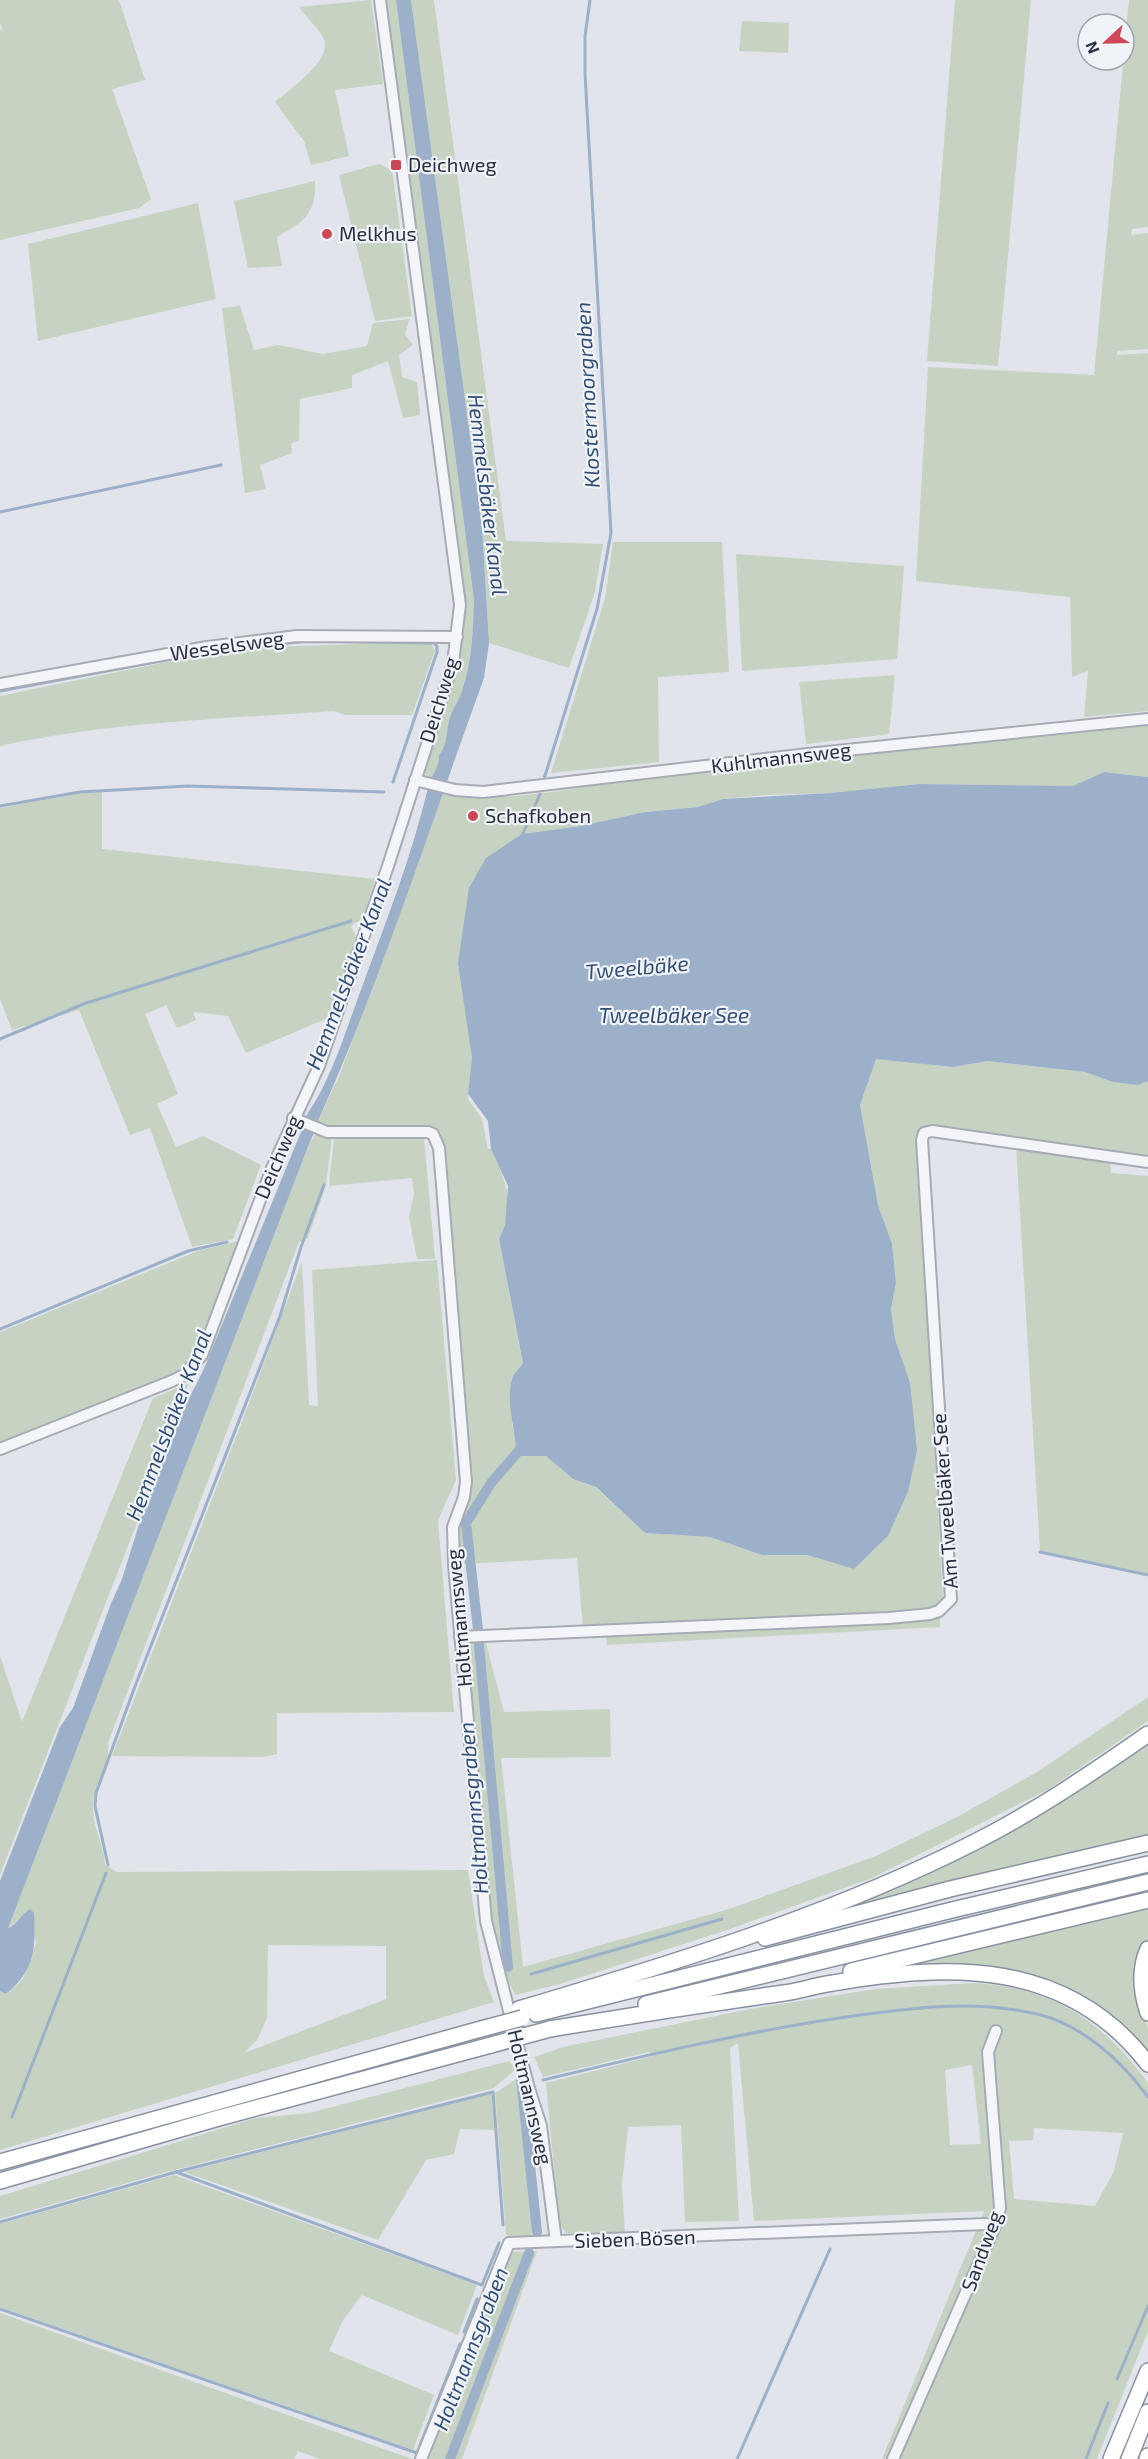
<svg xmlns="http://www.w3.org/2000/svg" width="1148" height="2459" font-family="'Exo 2',sans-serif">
<rect width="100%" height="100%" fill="#e1e4ea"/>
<!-- green -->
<g fill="#c6d3c2" fill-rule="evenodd">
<polygon points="0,0 119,0 145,80 112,89 151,199 139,208 0,240 0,30 3,29 0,24"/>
<path d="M371,0L383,84L335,90L349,156L311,165L304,141L275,102C290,89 335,59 323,37C317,27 306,17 299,7Z"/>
<path d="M384,0H396L474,600C473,631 472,661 462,691C459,700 453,708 450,717C446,729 448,745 439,755L438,770L431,778L423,772L452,681L463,621Z"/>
<polygon points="411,0 434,0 506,541 603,544 595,592 569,668 489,643 482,525"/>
<polygon points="955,0 1031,0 998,366 927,361"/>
<polygon points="1129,0 1148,0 1148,227 1132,229 1131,235 1148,233 1148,349 1117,351 1117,355 1148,353 1148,711 1084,717 1088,671 1072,677 1070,597 916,581 928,367 1094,375"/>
<polygon points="742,21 789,23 788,53 739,51"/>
<polygon points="379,164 392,170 412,316 375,321 339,175"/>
<path d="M315,181C316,214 305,221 277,237L282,266L248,268L234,201Z"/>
<polygon points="198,203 216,299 38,341 28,244"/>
<polygon points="240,306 254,350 278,345 323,354 367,346 373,323 410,319 405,334 413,345 399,355 402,377 417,382 420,415 403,418 388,361 352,375 352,388 300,399 299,440 291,444 292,453 260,465 266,489 245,493 222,308"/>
<polygon points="613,542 722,542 729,672 658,677 659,762 551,773 605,598"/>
<polygon points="736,554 904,566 897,659 742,671"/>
<path d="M359,644H431L435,650L412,715H345L334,711C222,719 109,722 0,746V696L166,662L268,647Z"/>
<polygon points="895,675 889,734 806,744 799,682"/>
<path d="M1148,725V777L1104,772L1073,786L919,784L830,793L767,795L723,799L699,807L645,812L581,826L522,834L469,1022L472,1058L468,1094V1099L482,1119L488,1149H491C506,1182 516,1203 499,1239L523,1364L512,1424L517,1439L516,1455L546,1456L573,1479L595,1487L645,1533L710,1537L762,1555H807L854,1569L888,1536L908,1492L910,1383L895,1339L891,1309L896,1283L892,1244L878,1205L860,1105L876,1058L953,1067L988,1061L1085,1072L1113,1082L1138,1085L1148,1081V1159L919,1132L917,1139L943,1599L937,1610L889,1615L583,1628L577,1558L459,1564L457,1529L470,1484V1449L441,1133L431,1126L336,1128L318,1121L340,1074L442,793C501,807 602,782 664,775C825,757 986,740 1148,725Z"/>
<polygon points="102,792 102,849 375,879 362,921 354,923 351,927 356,936 330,1017 246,1053 228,1016 193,1012 196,1020 177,1028 166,1005 145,1014 178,1094 157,1104 176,1147 203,1136 261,1165 233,1239 192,1247 150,1128 130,1135 79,1010 12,1030 0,999 0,808 76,794"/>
<path d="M315,1135L332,1136L326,1185L308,1238L299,1242L108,1743C111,1766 93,1783 93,1806C92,1825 104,1845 105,1865L117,1872L468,1870L484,1976L494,2002L0,2150V1991L7,1994L23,1979L36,1943L30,1909L7,1929L309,1144ZM268,1945L386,1946V1999L244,2053L257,2040L267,2018Z"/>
<polygon points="334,1139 424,1139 435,1259 417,1259 409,1217 414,1194 412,1178 329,1186"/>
<polygon points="1016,1145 1110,1162 1111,1173 1148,1176 1148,1574 1040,1551"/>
<polygon points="238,1241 198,1350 191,1362 176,1372 0,1443 0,1332 198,1251"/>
<polygon points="437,1260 456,1480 438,1520 454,1712 277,1713 277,1754 263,1757 112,1756 243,1419 302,1261 309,1405 318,1406 312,1270"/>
<polygon points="188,1384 180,1412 0,1875 0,1656 22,1722 153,1398"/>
<polygon points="940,1618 940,1627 607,1645 606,1634"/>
<polygon points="485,1639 504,1712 610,1709 611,1757 501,1758 523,1967 729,1909 876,1856 957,1817 1037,1772 1148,1697 1148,1721 1049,1789 872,1878 733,1928 560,1984 515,1995 504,1971 492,1925 465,1648 471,1642"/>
<polygon points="1148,1740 1148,1836 822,1914 914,1876"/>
<polygon points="1148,1907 1148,1940 1143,1949 1140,2006 1148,2028 1148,2057 1062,1988 886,1970"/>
<path d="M973,1983C1051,1986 1103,2021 1148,2083V2331L1097,2459H882L984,2211L754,2221L738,2043L730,2048L739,2221L685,2222L681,2125L628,2127L622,2184L625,2234L566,2233L559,2223L546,2083L653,2056L649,2052L543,2077L534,2057L563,2047L750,2009L875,1989ZM972,2065L981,2144L950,2145L945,2070ZM1034,2128L1123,2133L1114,2171L1095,2206L1014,2199L1009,2141L1033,2140Z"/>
<polygon points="509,2061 516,2069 494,2088 159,2174 0,2219 0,2196 256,2118 309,2113"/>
<polygon points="518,2078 533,2232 529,2238 506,2235 495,2093"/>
<polygon points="492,2093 494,2130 460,2129 454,2154 426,2160 378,2240 184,2172"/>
<polygon points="174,2175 477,2285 458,2335 362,2295 343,2320 329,2351 434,2395 413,2450 0,2307 0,2224"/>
<polygon points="537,2251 462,2459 427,2459 510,2252"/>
<polygon points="0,2313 412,2459 320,2459 298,2451 294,2459 0,2459"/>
</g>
<!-- water -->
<g fill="#9cb0c9">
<path d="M396,0H411L482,525L489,643L484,678C430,826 382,977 318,1121L306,1116C331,1080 344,1036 359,995C384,927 411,859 428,788C431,773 439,771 439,755C448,745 446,729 450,717C453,708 459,700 462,691C472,661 473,631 474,600Z"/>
<path d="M1104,772L1148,777V1081L1138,1085L1113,1082L1085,1072L988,1061L953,1067L876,1059L860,1105L878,1205L892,1244L896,1283L891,1309L895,1339L910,1383L917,1450L908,1492L888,1536L854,1569L807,1555H762L710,1537L645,1533L596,1487L573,1479L546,1456H516C517,1431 505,1404 512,1379C513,1374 520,1368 523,1363L499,1239L505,1225L508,1186L491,1149L488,1121L468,1094L472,1058L458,963L469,888L486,858L522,834L581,826L645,812L698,807L723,799L830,793L919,784L1073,786Z"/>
<path d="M303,1127L315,1131L309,1144L8,1928C17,1925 21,1914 30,1909L34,1913C36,1947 35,1971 6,1994L0,1991V1881L60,1727L73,1708L110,1606L122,1579L141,1518L186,1404L203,1371Z"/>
</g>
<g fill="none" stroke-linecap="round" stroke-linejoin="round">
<!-- stream -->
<g stroke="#9cb0c9" stroke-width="3">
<polyline points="0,512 221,465"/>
<polyline points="269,645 307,641 434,643 437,646 437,652 393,782"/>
<polyline points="0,691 171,659 262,646"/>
<polyline points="544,779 597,609 611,533 585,74 585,36 590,0"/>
<polyline points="0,806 80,792 188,786 384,792"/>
<polyline points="522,836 540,794"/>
<polyline points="0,1039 86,1003 351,921"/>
<polyline points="0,1329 188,1251 227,1242"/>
<polyline points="1040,1552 1148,1575"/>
<polyline points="108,1865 95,1806 96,1793 134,1689 280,1316 301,1247 324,1185"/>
<polyline points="531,1974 722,1919"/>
<path d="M543,2080C643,2056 744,2032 846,2017C910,2008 973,1999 1037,2014C1081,2024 1122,2061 1148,2097"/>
<polyline points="12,2117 106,1873"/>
<polyline points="176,2172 493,2092 503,2225"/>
<polyline points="0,2222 176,2172 482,2285 499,2243"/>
<polyline points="0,2309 417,2453 460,2344"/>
<polyline points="464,2332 477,2299"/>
<polyline points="1117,2379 1148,2306"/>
<polyline points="737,2459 830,2249"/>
<polyline points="1086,2459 1108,2403"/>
</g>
<!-- canal -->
<g stroke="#9cb0c9" stroke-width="10">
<polyline points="478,1630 466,1523 491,1483 523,1446"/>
<polyline points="479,1645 508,1967"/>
<polyline points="521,2078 537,2232"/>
<polyline points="450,2459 529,2253"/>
</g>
<defs>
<g id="minor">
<polyline points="0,684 207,647 297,636 457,637"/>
<polyline points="415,780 455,790 483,792 808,754 1148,719"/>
<polyline points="293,1118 327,1132 428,1132 433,1134 439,1148 466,1482 464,1497 453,1527 454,1565 486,1921 528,2085 541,2126 556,2241"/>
<polyline points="0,1449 172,1381 184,1375 202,1355 272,1168 319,1066 389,863 453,663 460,605 380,0"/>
<polyline points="460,1637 889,1618 930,1614 939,1611 951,1599 922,1140 924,1133 932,1131 1148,1162"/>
<polyline points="421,2459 509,2243 985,2224 995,2226"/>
<polyline points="893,2459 995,2226 1000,2208 988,2052 996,2031"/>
</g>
<g id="highway">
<polyline points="765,1938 950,1889 1148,1843"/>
<path d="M1148,1949C1139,1969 1141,1992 1148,2013"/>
<polyline points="851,1971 1148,1900"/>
<polyline points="646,2004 1148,1882"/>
<path d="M519,2009C674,1963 831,1915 975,1842C1036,1811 1092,1773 1148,1734"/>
<polyline points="536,2014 952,1910 1148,1864"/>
<path d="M550,2029C628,2016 706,2004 784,1993C800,1991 816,1985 833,1983C950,1963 1068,1959 1148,2064"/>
<polyline points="0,2162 481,2029"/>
<polyline points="0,2181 215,2119 491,2045"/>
<polyline points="1111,2459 1148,2371"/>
<polyline points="1129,2459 1148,2412"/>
<polyline points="1147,2459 1148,2456"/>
</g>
</defs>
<!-- minor casing -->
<use href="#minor" stroke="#a6abb4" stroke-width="14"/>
<!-- highway casing -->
<use href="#highway" stroke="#8891a0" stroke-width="18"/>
<!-- minor -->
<use href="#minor" stroke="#f4f5f8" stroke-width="10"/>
<!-- highway -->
<use href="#highway" stroke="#fff" stroke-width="15"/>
<defs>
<g id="highway-bridge">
<polyline points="481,2029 522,2018"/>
<polyline points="491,2045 550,2029"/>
</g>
</defs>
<!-- highway-bridge casing -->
<use href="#highway-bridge" stroke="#8891a0" stroke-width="18" stroke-linecap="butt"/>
<!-- highway-bridge -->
<use href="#highway-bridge" stroke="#fff" stroke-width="15"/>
</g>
<!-- markers -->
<g fill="#ce4756" stroke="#f0f3f7" stroke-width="2">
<rect x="390" y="159" width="12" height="12" rx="3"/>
<circle cx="327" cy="234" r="6"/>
<circle cx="473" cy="816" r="6"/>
</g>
<g text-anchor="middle" stroke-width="4.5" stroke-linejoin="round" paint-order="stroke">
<!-- poi labels -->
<g font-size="20" fill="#293141" stroke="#f0f3f7" text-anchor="start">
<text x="408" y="172">Deichweg</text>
<text x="339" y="241">Melkhus</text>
<text x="485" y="823">Schafkoben</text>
</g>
<!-- street labels -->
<g font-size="20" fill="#293141" stroke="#f0f3f7">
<text transform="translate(227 646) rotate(-8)" y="7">Wesselsweg</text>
<text transform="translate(439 700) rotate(-73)" y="7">Deichweg</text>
<text transform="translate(781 758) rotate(-7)" y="7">Kuhlmannsweg</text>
<text transform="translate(278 1157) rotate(-67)" y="7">Deichweg</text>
<text transform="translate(945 1501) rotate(-94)" y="7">Am Tweelbäker See</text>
<text transform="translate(459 1618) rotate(-95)" y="7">Holtmannsweg</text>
<text transform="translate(530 2097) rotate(77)" y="7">Holtmannsweg</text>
<text transform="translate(635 2239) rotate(-2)" y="7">Sieben Bösen</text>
<text transform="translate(982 2251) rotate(-70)" y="7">Sandweg</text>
</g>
<!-- water labels -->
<g font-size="21" font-style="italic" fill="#334e75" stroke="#f0f3f7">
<text transform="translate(588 395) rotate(-93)" y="7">Klostermoorgraben</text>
<text transform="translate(487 495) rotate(83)" y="7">Hemmelsbäker Kanal</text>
<text transform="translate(637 968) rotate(-5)" y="7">Tweelbäke</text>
<text transform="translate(349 974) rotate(-69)" y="7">Hemmelsbäker Kanal</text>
<text x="674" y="1023">Tweelbäker See</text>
<text transform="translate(169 1425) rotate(-69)" y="7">Hemmelsbäker Kanal</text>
<text transform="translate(474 1808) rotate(-95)" y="7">Holtmannsgraben</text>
<text transform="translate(471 2349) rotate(-69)" y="7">Holtmannsgraben</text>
</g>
</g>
<!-- north arrow -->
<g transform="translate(1106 42) rotate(248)"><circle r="28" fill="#f0f3f7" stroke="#a0a5ae" stroke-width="1.5"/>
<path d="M0-4.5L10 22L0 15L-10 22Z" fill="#ce4756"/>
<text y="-9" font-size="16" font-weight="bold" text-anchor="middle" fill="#293141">N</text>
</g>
</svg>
